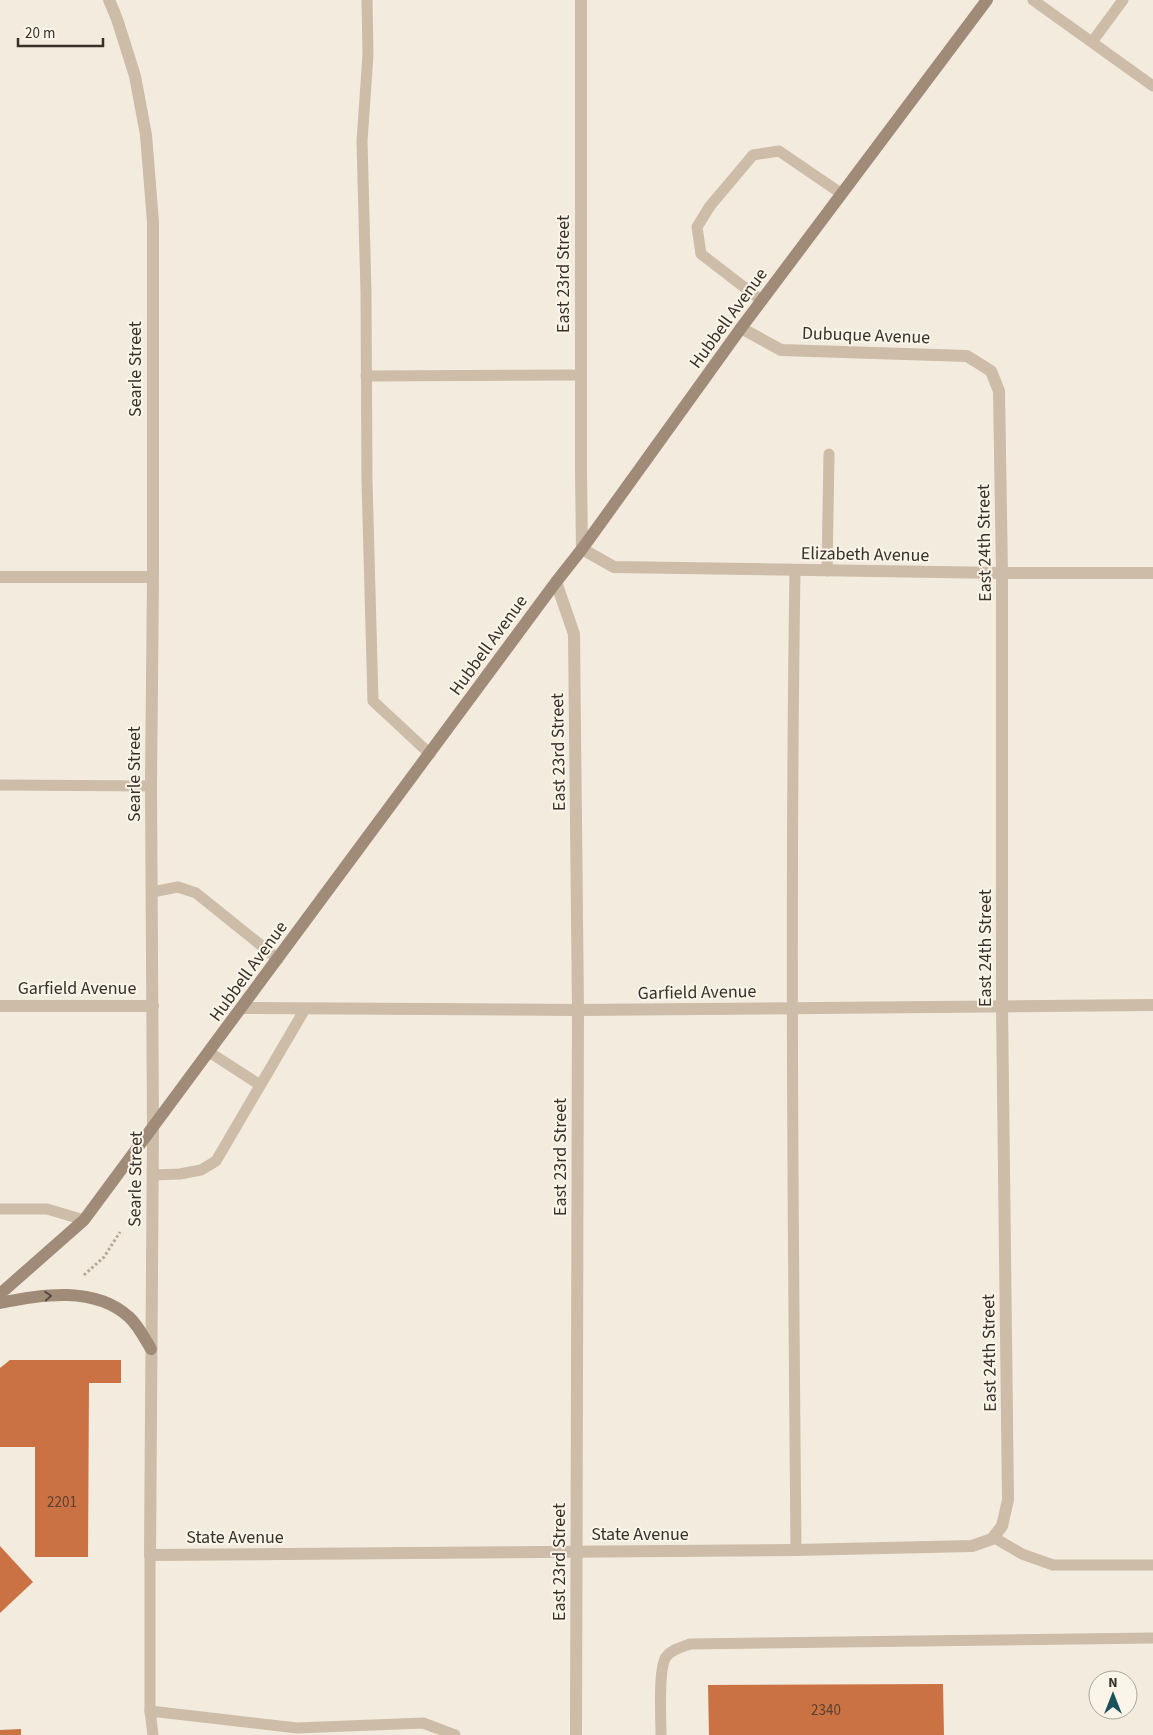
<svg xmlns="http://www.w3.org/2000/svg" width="1153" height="1735" font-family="'Source Sans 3',sans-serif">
<rect width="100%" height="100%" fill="#f3ebdd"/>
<!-- building -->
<g fill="#ca7243">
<polygon points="10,1360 121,1360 121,1383 89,1383 88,1557 35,1557 35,1447 0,1447 0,1368"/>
<polygon points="0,1546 33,1582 0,1613"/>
<polygon points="943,1684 944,1735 709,1735 708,1685"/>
<polygon points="21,1729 21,1735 0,1735 0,1730"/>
</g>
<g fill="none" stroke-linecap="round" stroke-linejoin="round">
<!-- path -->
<polyline stroke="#b8a692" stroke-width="3" stroke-dasharray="2.5 2.5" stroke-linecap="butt" points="84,1275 104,1257 120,1232"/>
<!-- lane -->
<g stroke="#ccbca8" stroke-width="11">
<polyline points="367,0 368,55 362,141 366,293 367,481 373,701 430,754"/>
<polyline points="1033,0 1153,86"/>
<polyline points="1092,42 1123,0"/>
<polyline points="762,301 701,254 697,227 710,206 753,155 779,151 842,194"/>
<polyline points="366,376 581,375"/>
<path d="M795,570C790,897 793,1224 796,1550"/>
<polyline points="827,571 829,454"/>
<polyline points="0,785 151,786"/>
<polyline points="152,892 178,887 196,893 278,959"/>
<polyline points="209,1052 260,1085"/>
<polyline points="153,1175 180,1174 201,1170 216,1161 305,1009"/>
<polyline points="0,1209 47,1209 84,1220"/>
<polyline points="993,1537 1022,1554 1053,1565 1153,1565"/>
<polyline points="150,1555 150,1711"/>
<polyline points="153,1735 150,1711 297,1728 423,1723 455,1735"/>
<path d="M661,1735C661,1719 658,1668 666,1657C672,1649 682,1647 690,1644L1153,1638"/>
</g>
<!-- street -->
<g stroke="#ccbca8" stroke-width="12">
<polyline points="109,0 117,19 135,76 146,135 153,222 153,577 151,786 153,1127 150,1555 796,1550 972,1546 992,1539 1002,1526 1008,1500 1002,1006 1002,573 999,391 991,371 967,356 781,350 741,328"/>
<polyline points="581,0 581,471 582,549 614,567 1002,573 1153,573"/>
<polyline points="0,577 153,577"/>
<polyline points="556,582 574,634 578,1010 576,1735"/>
<polyline points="0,1006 153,1006"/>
<polyline points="242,1008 578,1010 1153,1005"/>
</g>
<!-- secondary -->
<g stroke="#a08b79" stroke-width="12">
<polyline points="0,1294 84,1220 556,582 582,549 741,328 987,0"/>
<path d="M0,1303C42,1294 95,1286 129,1317C138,1325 145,1339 151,1349"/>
</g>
</g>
<!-- one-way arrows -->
<defs><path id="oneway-chevron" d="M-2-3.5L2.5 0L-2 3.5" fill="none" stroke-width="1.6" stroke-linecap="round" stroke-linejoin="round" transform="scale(1.25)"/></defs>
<use stroke="#574b40" href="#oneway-chevron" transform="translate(48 1296) rotate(-4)"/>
<g text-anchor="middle" stroke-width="4" stroke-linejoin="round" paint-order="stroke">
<!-- number labels -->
<g font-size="15" fill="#5c402f">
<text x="62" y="1507">2201</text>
<text x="826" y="1715">2340</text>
</g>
<!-- street labels -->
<g font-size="18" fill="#382f28" stroke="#faf4e9">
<text transform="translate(563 274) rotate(-90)" y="6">East 23rd Street</text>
<text transform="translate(728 318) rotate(-54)" y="6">Hubbell Avenue</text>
<text transform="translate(866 335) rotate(2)" y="6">Dubuque Avenue</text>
<text transform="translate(135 369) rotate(-90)" y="6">Searle Street</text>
<text transform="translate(984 543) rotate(-91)" y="6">East 24th Street</text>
<text transform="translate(865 554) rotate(1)" y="6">Elizabeth Avenue</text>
<text transform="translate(488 645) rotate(-54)" y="6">Hubbell Avenue</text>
<text transform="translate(558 752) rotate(-91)" y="6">East 23rd Street</text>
<text transform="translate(134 774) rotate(-90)" y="6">Searle Street</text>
<text transform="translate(985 948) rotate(-90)" y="6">East 24th Street</text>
<text transform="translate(248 971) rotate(-54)" y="6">Hubbell Avenue</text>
<text x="77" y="994">Garfield Avenue</text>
<text transform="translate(697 992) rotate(-1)" y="6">Garfield Avenue</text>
<text transform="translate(560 1157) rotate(-90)" y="6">East 23rd Street</text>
<text transform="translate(135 1179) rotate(-89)" y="6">Searle Street</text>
<text transform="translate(989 1353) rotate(-91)" y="6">East 24th Street</text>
<text x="640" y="1540">State Avenue</text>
<text x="235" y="1543">State Avenue</text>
<text transform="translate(559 1562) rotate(-90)" y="6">East 23rd Street</text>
</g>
</g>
<!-- north arrow -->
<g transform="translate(1113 1695)"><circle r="24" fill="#faf4e9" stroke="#aca59c"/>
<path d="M0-4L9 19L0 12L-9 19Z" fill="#1c515c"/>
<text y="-8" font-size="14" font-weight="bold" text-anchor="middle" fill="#382f28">N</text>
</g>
<!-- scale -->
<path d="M18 38v8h85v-8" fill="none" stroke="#382f28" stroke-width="2.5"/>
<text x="25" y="38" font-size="15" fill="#382f28" stroke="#faf4e9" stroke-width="4" paint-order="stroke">20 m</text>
</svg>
